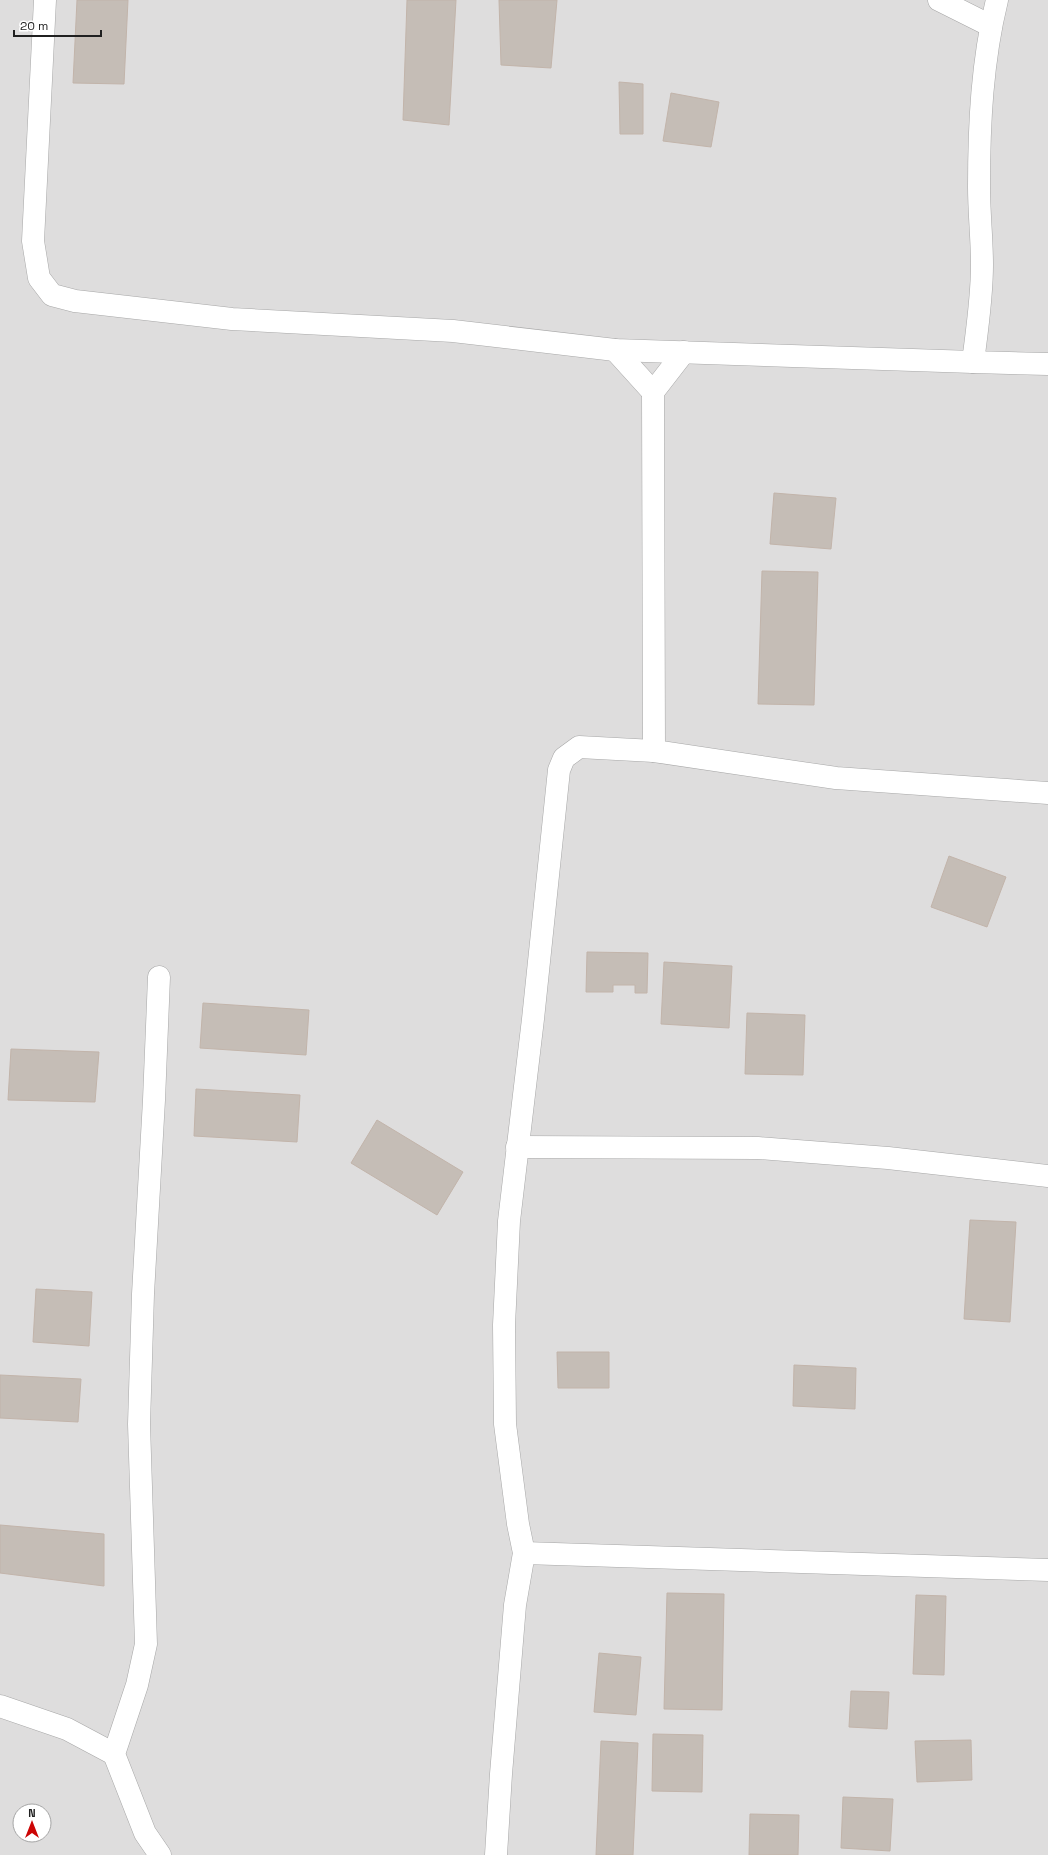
<svg xmlns="http://www.w3.org/2000/svg" width="1048" height="1855" font-family="'Space Grotesk',sans-serif">
<rect width="100%" height="100%" fill="#f0ede7"/>
<!-- residential -->
<path fill="#dedddd" fill-rule="evenodd" d="M0,0H1048V1855H0ZM20,1811H44V1835H20Z"/>
<!-- building -->
<g fill="#c5bdb6" stroke="#c2b4aa">
<polygon points="77,0 128,0 124,84 73,83"/>
<polygon points="407,0 456,0 449,125 403,120"/>
<polygon points="499,0 557,0 551,68 501,65"/>
<polygon points="619,82 643,84 643,134 620,134"/>
<polygon points="671,93 719,102 711,147 663,141"/>
<polygon points="774,493 836,498 831,549 770,544"/>
<polygon points="762,571 818,572 814,705 758,704"/>
<polygon points="949,856 1006,877 987,927 931,907"/>
<polygon points="587,952 648,953 647,993 635,993 635,985 613,985 613,992 586,992"/>
<polygon points="664,962 732,966 729,1028 661,1024"/>
<polygon points="203,1003 309,1010 306,1055 200,1048"/>
<polygon points="747,1013 805,1015 803,1075 745,1074"/>
<polygon points="11,1049 99,1052 95,1102 8,1100"/>
<polygon points="196,1089 300,1095 297,1142 194,1136"/>
<polygon points="377,1120 463,1172 437,1215 351,1163"/>
<polygon points="970,1220 1016,1222 1010,1322 964,1319"/>
<polygon points="36,1289 92,1292 89,1346 33,1342"/>
<polygon points="557,1352 609,1352 609,1388 558,1388"/>
<polygon points="794,1365 856,1368 855,1409 793,1406"/>
<polygon points="0,1375 81,1379 78,1422 0,1418"/>
<polygon points="0,1525 104,1534 104,1586 0,1573"/>
<polygon points="667,1593 724,1594 722,1710 664,1709"/>
<polygon points="916,1595 946,1596 944,1675 913,1674"/>
<polygon points="599,1653 641,1657 636,1715 594,1712"/>
<polygon points="851,1691 889,1692 887,1729 849,1727"/>
<polygon points="653,1734 703,1735 702,1792 652,1791"/>
<polygon points="971,1740 972,1780 917,1782 915,1741"/>
<polygon points="601,1741 638,1743 633,1855 596,1855"/>
<polygon points="843,1797 893,1799 890,1851 841,1848"/>
<polygon points="750,1814 799,1815 798,1855 749,1855"/>
</g>
<g fill="none" stroke-linecap="round" stroke-linejoin="round">
<defs>
<g id="minor">
<polyline points="45,0 33,241 39,278 52,295 75,301 232,319 453,331 615,350 973,362"/>
<polyline points="939,0 991,26"/>
<path d="M997,0C982,61 979,124 979,187C979,213 982,239 982,265C982,298 977,330 973,362L1048,364"/>
<polyline points="615,350 653,392"/>
<polyline points="684,352 653,392 654,751 836,778 1048,793"/>
<polyline points="159,977 154,1100 143,1294 139,1424 146,1644 137,1685 114,1754 145,1833 160,1855"/>
<polyline points="517,1147 758,1148 888,1158 1048,1176"/>
<polyline points="524,1553 1048,1570"/>
<polyline points="0,1706 67,1729 114,1754"/>
<polyline points="496,1855 501,1774 515,1605 524,1553 518,1524 505,1424 504,1325 509,1221 533,1019 559,770 564,758 579,747 654,751"/>
</g>
</defs>
<!-- minor casing -->
<use href="#minor" stroke="#a7a7a7" stroke-width="23"/>
<!-- minor -->
<use href="#minor" stroke="#fff" stroke-width="22"/>
</g>
<!-- north arrow -->
<g transform="translate(32 1823)"><circle r="19" fill="#ffffff" stroke="#a6a6a6"/>
<path d="M0-3L7 15L0 10L-7 15Z" fill="#cc0505"/>
<text y="-6" font-size="11" font-weight="bold" text-anchor="middle" fill="#202020">N</text>
</g>
<!-- scale -->
<path d="M14 30v6h87v-6" fill="none" stroke="#202020" stroke-width="2"/>
<text x="20" y="30" font-size="12" fill="#202020" stroke="#ffffff" stroke-width="3" paint-order="stroke">20 m</text>
</svg>
